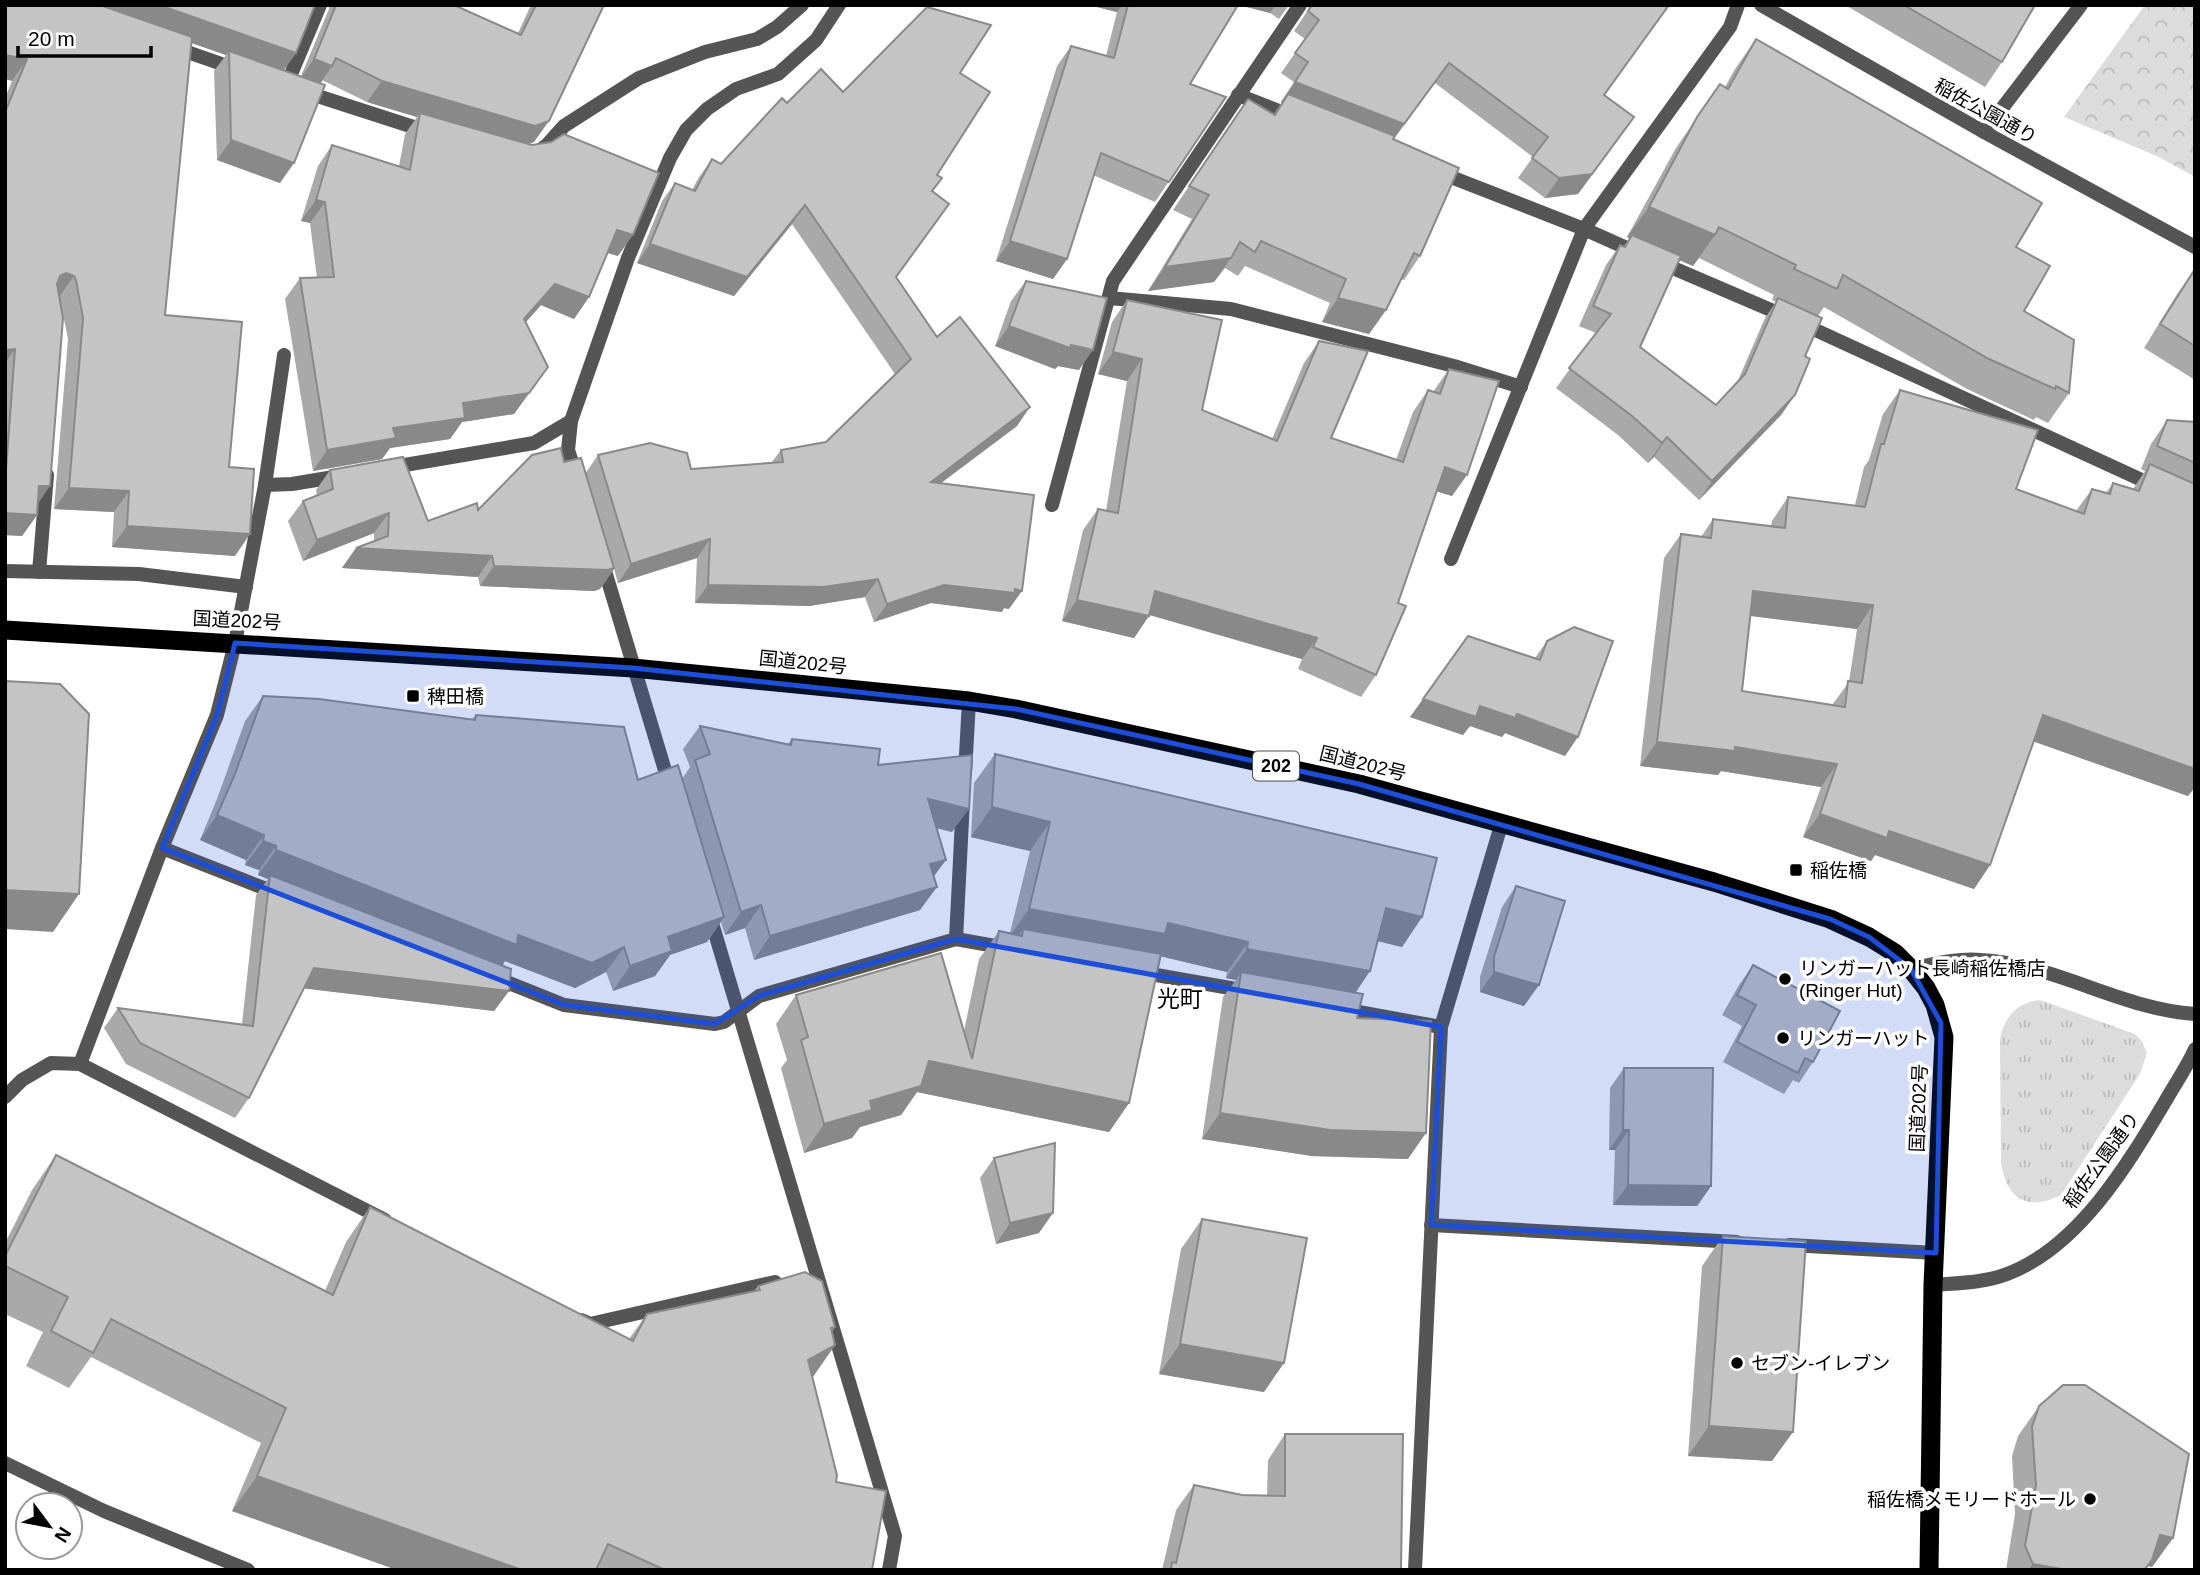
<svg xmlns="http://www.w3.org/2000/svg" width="2200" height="1575" font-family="Helvetica,'Noto Sans JP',sans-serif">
<defs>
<pattern id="grass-tufts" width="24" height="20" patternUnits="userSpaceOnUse" patternTransform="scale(1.75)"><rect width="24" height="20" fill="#dcdcdc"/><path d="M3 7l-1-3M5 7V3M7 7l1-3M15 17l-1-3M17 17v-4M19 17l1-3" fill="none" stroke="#bbb"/></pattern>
<pattern id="park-crowns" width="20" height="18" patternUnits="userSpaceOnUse" patternTransform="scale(1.75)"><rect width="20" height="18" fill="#dcdcdc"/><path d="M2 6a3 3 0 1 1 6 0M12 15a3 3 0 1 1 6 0" fill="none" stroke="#bbb"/></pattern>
</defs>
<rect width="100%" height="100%" fill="#fff"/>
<!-- grass -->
<path fill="url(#grass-tufts)" d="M2040,1000L2135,1034L2142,1041L2147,1053L2140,1074L2061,1195C2027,1212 2007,1199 2001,1163L2000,1040C2003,1018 2017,1002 2040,1000Z"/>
<!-- park -->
<polygon fill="url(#park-crowns)" points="2145,5 2195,5 2195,177 2159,157 2064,117"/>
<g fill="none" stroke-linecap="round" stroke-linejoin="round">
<!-- minor -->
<g stroke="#555" stroke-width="14">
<polyline points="173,47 236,69"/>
<polyline points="286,86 320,5"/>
<polyline points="302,91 429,132"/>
<polyline points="1238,95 1292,116"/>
<polyline points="1984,132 2081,5"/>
<polyline points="536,153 547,145 564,126 639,78 705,52 757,39 777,27 802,5"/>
<polyline points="1438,172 1584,229 1640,254"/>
<polyline points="1659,262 1785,316 2157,487"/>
<polyline points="1109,298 1231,309 1454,366 1521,387"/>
<polyline points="387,468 534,443 571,421"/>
<polyline points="577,478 568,450 571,421 628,258 670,158 686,130 707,109 736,89 778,74 816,40 839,5"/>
<polyline points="265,485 292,484 340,476"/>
<polyline points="1052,505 1113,281 1300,5"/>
<polyline points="1451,559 1584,229 1730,27 1738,5"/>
<polyline points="602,561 670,787"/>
<polyline points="5,571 139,574 246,587"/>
<polyline points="39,572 47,475"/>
<polyline points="965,773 969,701"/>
<polyline points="162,848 279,894"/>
<polyline points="709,913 895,1536 889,1570"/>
<polyline points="956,939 963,800"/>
<polyline points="1139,972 1247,991"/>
<polyline points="494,977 564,1005 715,1024 724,1022 759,996 956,939 1006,948"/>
<polyline points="1342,1009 1441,1027"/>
<polyline points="80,1064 162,848 217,715 235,643 265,485 284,355"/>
<polyline points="5,1097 22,1080 51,1063 80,1064 385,1220"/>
<polyline points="1431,1225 1737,1242"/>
<polyline points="1789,1245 1936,1253"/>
<polyline points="581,1320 590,1324 775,1282"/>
<polyline points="1415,1570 1441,1027 1502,822"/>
</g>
<!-- tertiary -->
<g stroke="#555" stroke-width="14">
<polyline points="1761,5 1984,132 2195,247"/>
<path d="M1911,969C1934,964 1957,958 1981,960C2055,964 2121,1009 2195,1014"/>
<path d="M1933,1285C1958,1283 1984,1283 2007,1274C2079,1247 2128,1164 2166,1100C2175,1084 2187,1067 2195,1049"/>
<polyline points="5,1463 104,1511 248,1570"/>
</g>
<!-- trunk -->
<polyline stroke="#000" stroke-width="19" points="5,630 633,668 969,701 1016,709 1359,784 1714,882 1830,919 1869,937 1895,953 1911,969 1926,988 1935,1005 1944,1037 1933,1285 1929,1570"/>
</g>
<!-- wall -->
<g fill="#a9a9a9" fill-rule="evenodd">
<polygon points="5,5 296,53 283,70 301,76 329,9 329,5 454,5 518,33 531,5 604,5 534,142 529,144 618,256 607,253 589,297 574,319 541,305 526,322 548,367 514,414 462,422 450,439 390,448 382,459 313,471 285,299 300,278 317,278 310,223 301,221 318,166 332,145 399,166 405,134 417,117 367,102 322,80 280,183 217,160 214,71 226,55 192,43 165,315 229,467 235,556 112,547 114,512 54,509 68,339 60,300 37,515 22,536 5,535 5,98 12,81"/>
<polygon points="1089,5 1238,5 1190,84 1226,97 1155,202 1093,175 1067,259 1053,279 996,261 1057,66 1071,46 1106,56 1117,12"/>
<polygon points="1239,5 1289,5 1279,19 1270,13"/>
<polygon points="1309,5 1669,5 1605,95 1620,137 1578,194 1545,198 1518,178 1533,157 1435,83 1393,140 1420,256 1404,280 1401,279 1386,310 1369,334 1322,322 1330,303 1245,266 1238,276 1225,268 1214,282 1148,291 1192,219 1173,210 1231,124 1274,114 1282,102 1281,102 1294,82 1281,73 1305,39 1294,31 1308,10"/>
<polygon points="1845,5 2035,5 2002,62 1985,87"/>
<path d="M1756,39L2016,247L2024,311L2069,393L2048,423L2036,417L2034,420L1967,389L1824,307L1818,316L1805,356L1795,395L1781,415L1699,500L1654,457L1648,463L1618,435L1556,388L1596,333L1579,326L1606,265L1620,245L1623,247L1630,238L1627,237L1676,148L1720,84L1725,87L1735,69ZM1699,258L1774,295L1772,300L1776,302L1765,318L1736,385L1716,405L1640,347L1679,260L1693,266Z"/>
<polygon points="960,73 937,175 942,178 933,191 896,277 937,337 1017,426 941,483 1009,609 1004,608 1002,612 931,603 874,622 865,597 809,606 695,603 697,558 618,583 614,569 600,589 594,591 480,586 478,577 342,568 356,548 374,541 374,533 303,561 288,521 303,501 317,496 316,490 330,470 428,521 478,510 564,462 585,474 598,455 691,469 771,463 781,450 826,442 895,374 792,224 734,296 637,263 662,201 675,183 692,190 699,177 712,159 721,164 787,103 843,92"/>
<polygon points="2193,272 2195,273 2195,380 2144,348 2176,296"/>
<polygon points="1026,281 1079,370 1058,366 1055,369 995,346 1011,301"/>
<polygon points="1127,300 1202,410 1272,439 1304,363 1319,341 1331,438 1396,460 1413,412 1428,390 1433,392 1449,369 1452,496 1436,491 1398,603 1376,675 1361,697 1298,669 1302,659 1149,615 1134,638 1062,621 1083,530 1098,509 1106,511 1127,381 1098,374 1112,322"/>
<path d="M1900,390L2016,489L2076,511L2092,489L2106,493L2113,483L2133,489L2145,471L2141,469L2151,444L2167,420L2195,422V787L2188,796L2034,741L1990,865L1974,889L1875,855L1871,861L1803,837L1821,787L1721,771L1718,775L1640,766L1664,558L1681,534L1701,537L1713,519L1771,526L1772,521L1788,497L1855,505L1864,467L1869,460L1883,414ZM1750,616L1857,629L1849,682L1832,705L1742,691Z"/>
<polygon points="1547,641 1565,756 1505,733 1502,737 1470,726 1463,735 1410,717 1535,658"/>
<polygon points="263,696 472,719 476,715 638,780 682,779 690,767 683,749 700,726 788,744 792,739 878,765 952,832 937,828 934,877 920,910 754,960 745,928 725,935 721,922 707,942 670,955 655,976 613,991 606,972 575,988 505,961 502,966 509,991 494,1011 304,988 249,1098 235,1118 126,1064 104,1028 118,1008 242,1024 256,895 268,879 258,875 259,870 245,865 246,860 200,840 217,799 245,721"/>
<polygon points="995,754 1422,917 1402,947 1378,941 1356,992 1357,1018 1408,1159 1312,1156 1202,1139 1223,997 1236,980 1226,978 1227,972 1160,956 1129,1103 1109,1132 917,1092 901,1115 860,1127 852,1138 804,1153 781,1068 787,1060 776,1024 796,995 964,1031 979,959 999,931 1010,933 1030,851 971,837 974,783"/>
<polygon points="1516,886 1524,1006 1480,992 1480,977 1502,907"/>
<polygon points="1753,965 1813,1062 1799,1083 1793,1080 1784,1094 1723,1062 1742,1026 1722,1015 1739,985"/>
<polygon points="1624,1068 1711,1186 1697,1206 1613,1205 1615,1150 1609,1150 1610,1088"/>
<polygon points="56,1155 325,1291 346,1242 370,1207 629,1339 647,1314 754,1291 758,1286 835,1327 832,1332 835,1345 812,1378 836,1482 872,1570 397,1570 232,1511 261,1443 91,1357 69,1388 26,1366 43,1332 5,1314 5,1243 32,1190"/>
<polygon points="994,1158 1039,1233 996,1244 980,1178"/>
<polygon points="1202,1219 1264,1392 1159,1374 1181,1249"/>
<polygon points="1723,1236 1772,1461 1688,1456 1702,1266"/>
<polygon points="2039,1406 2173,1538 2152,1567 2148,1566 2145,1570 2006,1570 2015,1514 2012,1456 2018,1436"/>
<polygon points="1285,1434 1401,1570 1162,1570 1176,1510 1194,1485 1242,1495 1267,1496 1268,1460"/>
</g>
<!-- shaded-wall -->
<g fill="#898989">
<polygon points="82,5 159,5 296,53 281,74 229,51 226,55"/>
<polygon points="1089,5 1122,5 1117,12"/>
<polygon points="1239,5 1276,5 1270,13"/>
<polygon points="5,55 27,59 12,81 5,79"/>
<polygon points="314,59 332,66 318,87 299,80"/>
<polygon points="1449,63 1390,144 1281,102 1295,82"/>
<polygon points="382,81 549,121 534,142 520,147 420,113 417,117 367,102"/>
<polygon points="1634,117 1578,194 1545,198 1559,178"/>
<polygon points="231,140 294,163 280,183 217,160"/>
<polygon points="316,200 325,202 310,223 301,221"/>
<polygon points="805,205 792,224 734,296 637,263 650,244"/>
<polygon points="1649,207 1715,235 1693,266 1627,237"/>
<polygon points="617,230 633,235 618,256 602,251"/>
<polygon points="1010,241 1067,259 1053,279 996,261"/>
<polygon points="1231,258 1214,282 1148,291 1165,267"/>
<polygon points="66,273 74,276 59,297 51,294 60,276"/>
<polygon points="555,284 589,297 574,319 541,305 510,340 524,319"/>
<polygon points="1338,298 1386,310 1369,334 1322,322"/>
<polygon points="1009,326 1093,350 1079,370 1058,366 1055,369 995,346"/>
<polygon points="15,349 5,363 5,350"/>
<polygon points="1113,352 1142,359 1127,381 1098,374"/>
<polygon points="548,367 514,414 462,422 450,439 390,448 382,459 313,471 327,450 393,428 463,403"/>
<polygon points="1795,395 1781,415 1699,500 1712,481"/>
<polygon points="1030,407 1017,426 917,501 931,482"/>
<polygon points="1667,437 1654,457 1648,463 1662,443"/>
<polygon points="1445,467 1467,475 1452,496 1429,489"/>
<polygon points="39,486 50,486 35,508"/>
<polygon points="69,488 129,491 114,512 54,509"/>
<polygon points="5,513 37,515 22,536 5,535"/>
<polygon points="389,513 374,533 303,561 317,540"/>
<polygon points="127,526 250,534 235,556 112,547"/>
<polygon points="710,539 697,558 618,583 631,564"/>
<polygon points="356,548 492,556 478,577 342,568"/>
<polygon points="494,566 614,568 600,589 594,591 480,586"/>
<polygon points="878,579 865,597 809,606 695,603 708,585"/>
<polygon points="944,585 1015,589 1022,591 1009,609 1004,608 1002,612 931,603 874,622 887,604"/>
<polygon points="1155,591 1317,638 1302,659 1140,612"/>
<polygon points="1753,591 1873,605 1857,629 1737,614"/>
<polygon points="1077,600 1149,616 1134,638 1062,621"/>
<polygon points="1423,699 1480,706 1517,714 1578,737 1565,756 1505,733 1502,737 1470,726 1463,735 1410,717"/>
<polygon points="2043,715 2195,769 2195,787 2188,796 2026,739"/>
<polygon points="1657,742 1735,747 1837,764 1821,787 1721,771 1718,775 1640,766"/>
<polygon points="928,799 969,809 952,832 912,822"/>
<polygon points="992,807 1050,822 1030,851 971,837"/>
<polygon points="1820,814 1889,831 1990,865 1974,889 1875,855 1871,861 1803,837"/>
<polygon points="217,815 264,835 246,860 200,840"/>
<polygon points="263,841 276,846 259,870 245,865"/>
<polygon points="276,850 518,935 624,947 606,972 575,988 505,961 500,970 270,875 268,879 258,875"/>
<polygon points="946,860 929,883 930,864"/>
<polygon points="937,887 920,910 754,960 770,936"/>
<polygon points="5,890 79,894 53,932 5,929"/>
<polygon points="761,905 745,928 725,935 741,912"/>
<polygon points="1386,908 1422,917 1402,947 1365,938"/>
<polygon points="1029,909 1168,923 1248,942 1227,972 1151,954 1022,936 1023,929 1016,940 1008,939"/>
<polygon points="724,917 707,942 670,955 655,976 613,991 630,966 668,937"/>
<polygon points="1247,949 1370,971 1350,1001 1241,972 1236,980 1226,978"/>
<polygon points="314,968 509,991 494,1011 300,988"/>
<polygon points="1494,972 1539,985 1524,1006 1480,992"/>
<polygon points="929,1061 1129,1103 1109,1132 917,1092 901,1115 860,1127 852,1138 804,1153 824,1124 870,1101"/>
<polygon points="1220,1113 1426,1133 1408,1159 1312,1156 1202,1139"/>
<polygon points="1623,1130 1629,1130 1615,1150 1609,1150"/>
<polygon points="1628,1185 1711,1186 1697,1206 1613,1205"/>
<polygon points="1053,1213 1039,1233 996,1244 1010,1223"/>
<polygon points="835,1327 815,1356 835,1345 810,1381 783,1395 831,1328"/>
<polygon points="1180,1344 1284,1363 1264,1392 1159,1374"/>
<polygon points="1709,1426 1793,1432 1772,1461 1688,1456"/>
<polygon points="257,1476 522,1570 397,1570 232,1511"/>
<polygon points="2160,1535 2173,1538 2152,1567 2148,1566 2145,1570 2144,1570"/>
<polygon points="2033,1564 2067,1570 2028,1570"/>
</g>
<!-- building -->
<g fill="#c4c4c4" stroke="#898989" stroke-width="2" fill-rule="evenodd">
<polygon points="5,5 100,5 192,37 165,315 242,322 229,467 254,469 250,534 127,526 129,491 69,488 83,318 76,280 74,276 66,273 60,276 57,284 63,318 50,486 39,486 37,515 5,513 5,483 15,349 5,350 5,112 27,59 5,55"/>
<polygon points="159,5 315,5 296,53"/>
<polygon points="336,5 454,5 521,35 536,5 604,5 549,121 535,126 382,81 336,58 332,66 314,59"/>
<polygon points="1128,5 1238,5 1190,84 1226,97 1169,182 1101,153 1067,259 1010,241 1071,46 1114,58"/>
<polygon points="1312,5 1669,5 1604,95 1634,117 1592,174 1559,178 1532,158 1548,137 1449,63 1404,124 1295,82 1308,62 1295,53 1319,20 1308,11"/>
<polygon points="1904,5 2035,5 2002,62"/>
<polygon points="927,7 991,25 960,73 990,92 937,175 942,178 932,191 949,204 896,277 937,337 960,317 1030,407 931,482 1034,495 1022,591 1015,589 1015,593 944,585 887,604 878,579 823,587 708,585 710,539 631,564 598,455 650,443 687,453 691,469 783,462 781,450 826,442 911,359 805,205 747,277 650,244 675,183 695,191 712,159 721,164 782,98 787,103 821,69 843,92"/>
<polygon points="1756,39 2042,203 2016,247 2050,266 2024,311 2074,340 2069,393 2056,386 2055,389 1989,359 1843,275 1837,289 1794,269 1796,265 1719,227 1715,235 1649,207 1697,117 1720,84 1728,89"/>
<polygon points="229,51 325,85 294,163 231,140"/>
<polygon points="1288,94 1395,136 1393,139 1459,168 1420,256 1414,253 1386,310 1338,298 1346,279 1261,241 1255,252 1240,242 1231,258 1165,267 1209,195 1189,186 1248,99 1275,115"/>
<polygon points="420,113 532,145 551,142 564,134 659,173 633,235 617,230 589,297 555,284 524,319 548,367 529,393 463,403 465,418 393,428 396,438 327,450 300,278 334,277 325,202 316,200 332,145 410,170"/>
<polygon points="1632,235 1681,256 1640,347 1716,405 1745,374 1778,298 1822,318 1805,356 1810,359 1795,395 1712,481 1667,437 1662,443 1632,416 1569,368 1611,314 1593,306 1620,245 1625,247"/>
<polygon points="2193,272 2195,273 2195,346 2160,324"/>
<polygon points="1026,281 1107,298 1093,350 1071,345 1070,348 1009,326"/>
<polygon points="1127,300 1222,320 1202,410 1277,441 1319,341 1368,351 1331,438 1403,462 1428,390 1440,394 1449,369 1499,381 1467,475 1445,467 1398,603 1406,606 1376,675 1313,647 1317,638 1155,591 1149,616 1077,600 1098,509 1118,513 1142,359 1113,352"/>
<path d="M1900,390L2038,430L2016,489L2084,514L2092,489L2110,494L2113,483L2139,491L2150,464L2195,484V769L2043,715L1990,865L1889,831L1887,838L1820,814L1837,764L1735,747V751L1657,742L1681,534L1711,538L1713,519L1785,528L1788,497L1865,507L1881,444H1884ZM1753,591L1873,605L1862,683L1848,681L1845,707L1742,691Z"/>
<polygon points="2167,420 2195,422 2195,463 2157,446"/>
<polygon points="561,448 564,462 581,458 614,568 608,570 494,566 492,556 356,548 388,536 389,513 317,540 303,501 333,489 330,470 403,457 428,521 477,503 478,510 532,455"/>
<polygon points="1574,627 1613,641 1578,737 1517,714 1515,718 1480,706 1476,717 1423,699 1468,636 1540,660 1547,641"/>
<polygon points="5,681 60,684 89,714 79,894 5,890"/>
<polygon points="263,696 319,699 475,720 476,715 624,727 638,780 678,765 724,917 668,937 672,951 630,966 624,947 592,963 518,935 517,945 276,850 276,846 263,841 264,835 217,815 235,774"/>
<polygon points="700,726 791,745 792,739 880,749 878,765 972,755 969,809 928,799 946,860 930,864 937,887 770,936 761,905 741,912 695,760 710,754"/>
<polygon points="995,754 1437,858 1422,917 1386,908 1370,971 1247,949 1248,942 1168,923 1165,934 1029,909 1050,822 992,807"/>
<polygon points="270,875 511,969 509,991 314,968 249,1098 140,1043 118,1008 253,1026"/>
<polygon points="1516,886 1565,901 1539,985 1494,972 1494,957"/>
<polygon points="1023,929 1161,954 1129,1103 929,1061 921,1086 870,1101 872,1110 824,1124 801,1040 808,1037 796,995 941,953 972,1059 999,931 1022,936"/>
<polygon points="1753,965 1840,1011 1813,1062 1805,1058 1798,1073 1737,1042 1756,1005 1737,995"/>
<polygon points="1241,972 1363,994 1357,1018 1431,1021 1426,1133 1330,1130 1220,1113"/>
<polygon points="1624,1068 1713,1068 1711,1186 1628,1185 1629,1130 1623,1130"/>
<polygon points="1055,1143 1053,1213 1010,1223 994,1158"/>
<polygon points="56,1155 333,1295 370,1207 633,1341 647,1314 760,1290 758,1286 805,1272 822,1281 835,1327 831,1328 835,1345 808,1360 837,1475 836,1482 886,1491 872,1570 665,1570 608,1544 596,1570 522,1570 257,1476 286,1408 111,1319 93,1353 51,1331 68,1297 5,1266 5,1256"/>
<polygon points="1202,1219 1307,1238 1284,1363 1180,1344"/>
<polygon points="1723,1236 1806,1241 1793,1432 1709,1426"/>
<polygon points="2063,1385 2085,1385 2189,1454 2173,1538 2160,1535 2152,1560 2144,1570 2067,1570 2033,1564 2025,1546 2036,1485 2032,1427 2039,1406"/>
<polygon points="1285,1434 1403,1434 1401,1570 1171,1570 1172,1562 1176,1563 1194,1485 1242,1495 1285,1496"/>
</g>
<!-- marked area -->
<path fill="#1d4ed8" fill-opacity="0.2" stroke="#1d4ed8" stroke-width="5" stroke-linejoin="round" d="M235,643L633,668L1016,709L1359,784L1830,919L1869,937L1911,969L1941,1023L1936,1253L1431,1225L1441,1027L956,939L759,996L715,1024L564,1005L162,848L217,715Z"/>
<!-- markers -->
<g fill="#000" stroke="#fff" stroke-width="2.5">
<rect x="406" y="689" width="14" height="14" rx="3.5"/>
<rect x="1789" y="863" width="14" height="14" rx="3.5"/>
<circle cx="1785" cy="979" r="7"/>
<circle cx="1783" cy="1038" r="7"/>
<circle cx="1737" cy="1363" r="7"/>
<circle cx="2090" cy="1499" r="7"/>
</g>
<g text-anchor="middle" stroke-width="7" stroke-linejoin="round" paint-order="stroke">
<!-- shield labels -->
<rect fill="#fff" stroke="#4c4c4c" stroke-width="2" x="1253" y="751.5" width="46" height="29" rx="5"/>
<g font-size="18" font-weight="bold" fill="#000">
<text x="1276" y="772">202</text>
</g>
<!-- street labels -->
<g font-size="19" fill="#000" stroke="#fff">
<text transform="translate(1986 111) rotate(29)" y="7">稲佐公園通り</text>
<text transform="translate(237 620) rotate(3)" y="7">国道202号</text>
<text transform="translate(803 662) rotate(6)" y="7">国道202号</text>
<text transform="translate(1363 763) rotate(14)" y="7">国道202号</text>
<text transform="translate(1918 1108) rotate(-88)" y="7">国道202号</text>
<text transform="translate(2101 1160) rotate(-54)" y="7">稲佐公園通り</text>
</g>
<!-- poi labels -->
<g font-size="19" fill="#000" stroke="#fff" text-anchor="start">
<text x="427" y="703">稗田橋</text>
<text x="1810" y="877">稲佐橋</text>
<text x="1799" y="975">リンガーハット長崎稲佐橋店<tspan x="1799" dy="22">(Ringer Hut)</tspan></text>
<text x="1797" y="1045">リンガーハット</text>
<text x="1751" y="1370">セブン-イレブン</text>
<text x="2076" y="1506" text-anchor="end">稲佐橋メモリードホール</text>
</g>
<!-- quarter labels -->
<g font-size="23" fill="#000" stroke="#fff">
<text x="1180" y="1007">光町</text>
</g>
</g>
<!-- border -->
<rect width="2200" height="1575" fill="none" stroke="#000000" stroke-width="14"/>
<!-- north arrow -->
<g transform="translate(49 1526) rotate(122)"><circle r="33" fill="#ffffff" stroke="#999999" stroke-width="2"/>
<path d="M0-5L12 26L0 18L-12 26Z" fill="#000000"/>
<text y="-10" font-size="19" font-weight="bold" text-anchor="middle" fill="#000000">N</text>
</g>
<!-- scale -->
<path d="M18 46v10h133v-10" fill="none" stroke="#000000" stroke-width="3.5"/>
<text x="28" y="46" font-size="21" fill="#000000" stroke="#ffffff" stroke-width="5" paint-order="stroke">20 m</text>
</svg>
